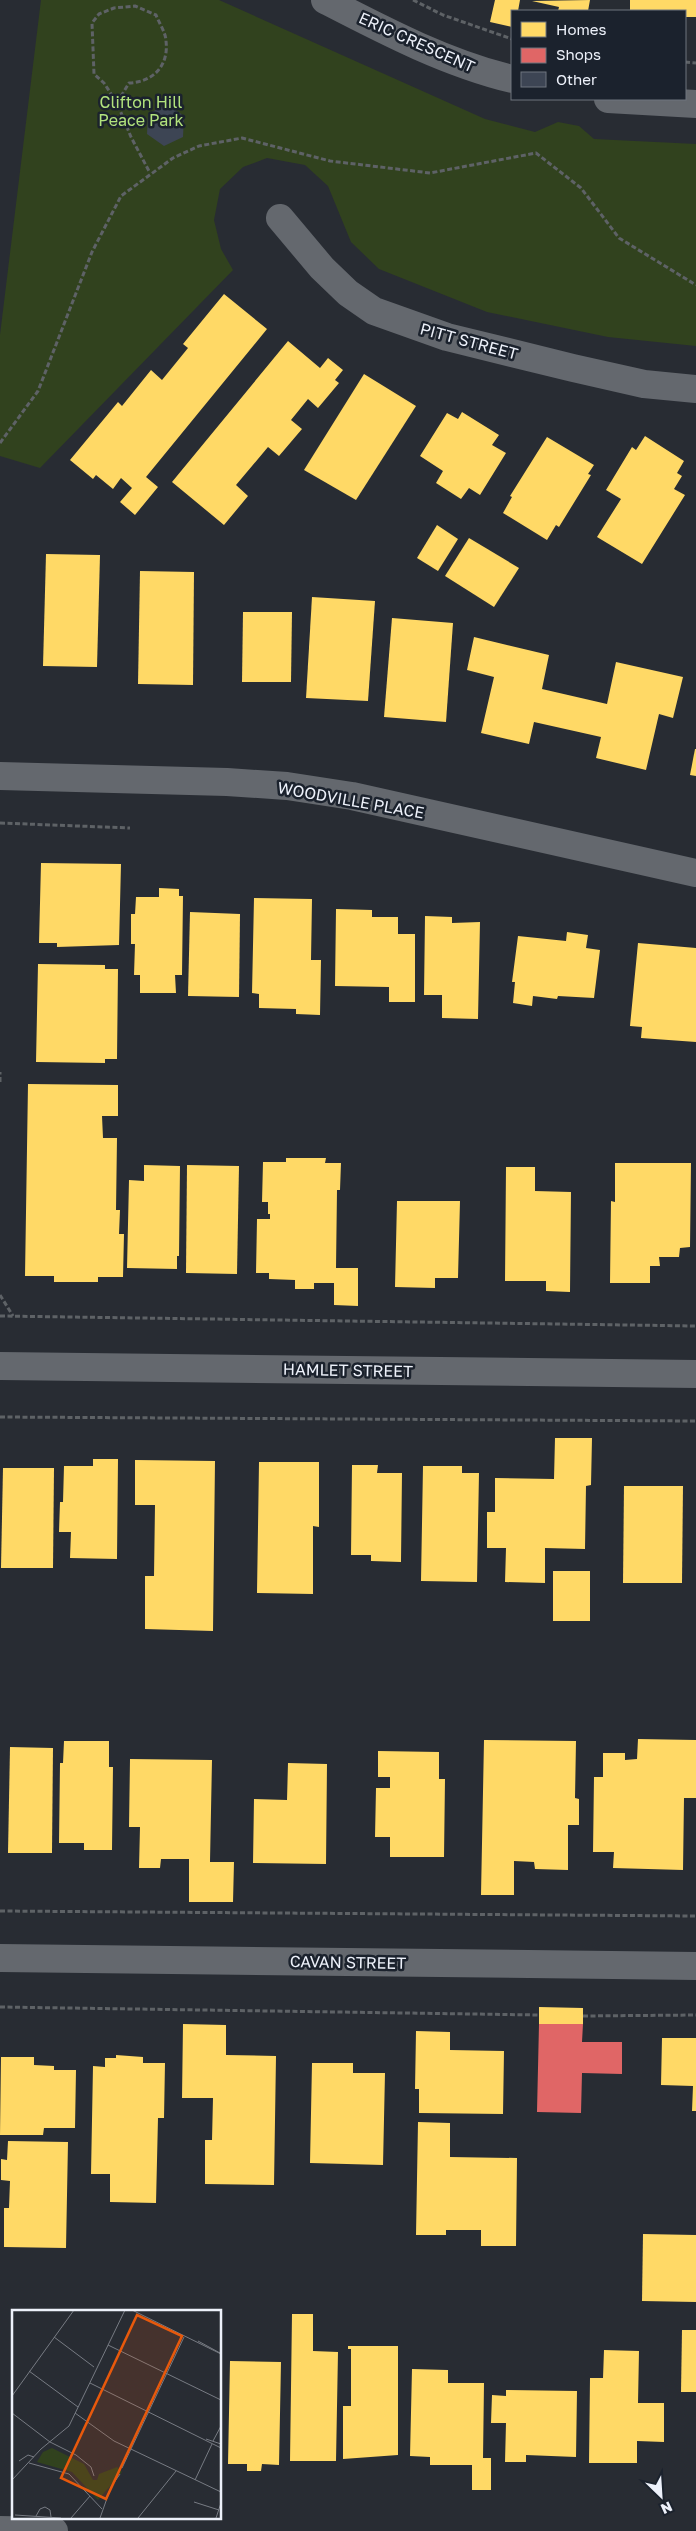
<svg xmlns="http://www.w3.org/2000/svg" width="696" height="2531" font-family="'Golos Text',sans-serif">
<rect width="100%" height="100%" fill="#282c33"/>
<!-- green -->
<polygon fill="#31421e" points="41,0 219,0 485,119 535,132 558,122 579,126 594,139 696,144 696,346 608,337 487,312 379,269 351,242 328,186 305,165 267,158 243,167 220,189 214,220 221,249 233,270 40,468 0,456 0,335"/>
<!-- homes -->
<g fill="#ffd966">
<polygon points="495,0 520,0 518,11 512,11 512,27 490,22"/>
<polygon points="590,0 588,11 558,11 559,7 532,1"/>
<polygon points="630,0 696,0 696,17 685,17 685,11 630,11"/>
<polygon points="224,294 267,329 146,477 158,487 135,515 120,502 132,488 121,478 113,489 96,475 93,479 70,460 118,402 122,406 151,370 162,380 188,348 183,344"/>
<polygon points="288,341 320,368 328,358 343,370 335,380 339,383 318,408 308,399 291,420 302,429 279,456 268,447 236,485 248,496 224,525 172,482"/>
<polygon points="364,374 416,406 356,500 304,470"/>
<polygon points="462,412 499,435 492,445 506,453 480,495 469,488 461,499 436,483 443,471 420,456 447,413 458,419"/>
<polygon points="645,436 684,461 677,473 682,476 674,489 685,495 642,564 597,537 621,499 606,490 632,447 636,450"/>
<polygon points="547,437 594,465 588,474 591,475 559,527 556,525 547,540 503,513 512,497 510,496"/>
<polygon points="437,525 458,539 438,571 417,558"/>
<polygon points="469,538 519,568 494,607 445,576"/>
<polygon points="46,554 100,555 97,667 43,666"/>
<polygon points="140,571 194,572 193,685 138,684"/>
<polygon points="312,597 375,601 368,701 306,698"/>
<polygon points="243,612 292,612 291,682 242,682"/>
<polygon points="392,618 453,623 446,722 384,717"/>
<polygon points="474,637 549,655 542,689 607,704 616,662 683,677 673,718 659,714 646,770 596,758 601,737 534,722 529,744 481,733 494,677 467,670"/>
<polygon points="695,749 696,749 696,776 690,775"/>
<polygon points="41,863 121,864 119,945 57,947 57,943 39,943"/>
<polygon points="159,888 179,889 179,896 183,896 182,975 175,975 176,993 140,993 140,975 134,975 135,944 131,944 131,914 135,914 136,897 159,897"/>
<polygon points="254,898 312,899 311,960 321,960 320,1015 296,1014 296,1009 259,1008 259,994 252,993"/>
<polygon points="336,909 372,910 372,917 398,917 398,934 415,934 415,1002 389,1002 389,987 335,986"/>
<polygon points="190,912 240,914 239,997 188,996"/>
<polygon points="425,916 452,917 452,923 480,922 478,1019 442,1018 442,995 424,995"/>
<polygon points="567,932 588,935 586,948 600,950 594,998 558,996 557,999 533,996 532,1006 513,1003 515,982 512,982 518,936 566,941"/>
<polygon points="638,943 696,948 696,1042 641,1038 642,1027 630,1026"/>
<polygon points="38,964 105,965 105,969 118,969 117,1059 105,1059 105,1063 36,1062"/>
<polygon points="28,1084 118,1085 118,1116 102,1116 103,1138 117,1138 116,1210 120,1210 119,1234 124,1234 123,1277 98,1277 98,1282 54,1282 54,1276 25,1276"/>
<polygon points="286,1158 326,1158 325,1163 341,1163 340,1190 337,1190 336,1268 358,1268 358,1306 334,1305 334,1283 314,1283 314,1289 295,1289 295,1280 269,1279 269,1273 256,1273 257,1219 270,1219 270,1214 268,1214 268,1202 262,1202 263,1162 286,1162"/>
<polygon points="615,1163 691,1163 690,1247 680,1248 679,1257 659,1257 660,1266 650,1266 650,1283 610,1283 611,1201 615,1202"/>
<polygon points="144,1165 180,1166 179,1256 177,1256 177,1269 127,1268 129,1180 144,1181"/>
<polygon points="187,1165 239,1166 237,1274 186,1273"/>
<polygon points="506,1167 535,1167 535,1191 571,1192 570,1292 546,1291 546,1281 505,1281"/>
<polygon points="397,1201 460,1201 458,1278 435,1278 435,1288 395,1287"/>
<polygon points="555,1438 592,1438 591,1485 586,1486 585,1549 545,1548 545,1583 505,1582 506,1548 487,1548 487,1512 495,1512 495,1478 554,1479"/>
<polygon points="93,1459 118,1459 117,1559 70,1558 71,1532 59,1532 60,1502 63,1502 64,1466 93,1466"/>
<polygon points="135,1460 215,1461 213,1631 145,1629 145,1576 154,1576 155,1505 135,1505"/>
<polygon points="259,1462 319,1462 319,1527 313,1526 313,1594 257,1593"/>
<polygon points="352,1465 378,1465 377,1473 402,1473 401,1562 371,1561 371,1555 351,1555"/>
<polygon points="423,1466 462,1466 462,1473 479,1473 477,1582 421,1581"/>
<polygon points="3,1468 54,1468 53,1568 1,1568"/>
<polygon points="624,1486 683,1486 682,1583 623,1583"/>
<rect x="553" y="1571" width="37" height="50"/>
<polygon points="638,1739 696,1740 696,1798 684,1798 683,1870 613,1868 614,1852 593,1852 594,1777 603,1777 603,1753 625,1753 625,1760 637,1759"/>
<polygon points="484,1740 576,1741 575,1798 579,1799 579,1825 568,1825 568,1870 535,1869 534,1862 514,1861 514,1895 481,1895"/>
<polygon points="64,1741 109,1741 109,1767 113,1767 112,1850 84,1850 84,1843 59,1843 60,1763 63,1763"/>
<polygon points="10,1747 53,1748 52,1853 8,1853"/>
<polygon points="378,1751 439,1752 439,1779 445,1779 444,1857 390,1857 390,1837 375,1837 376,1788 390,1788 390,1777 378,1777"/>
<polygon points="130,1759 212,1760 210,1862 234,1862 233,1902 189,1902 189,1859 161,1859 160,1868 139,1868 140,1827 129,1827"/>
<polygon points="288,1763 327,1764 326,1864 253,1863 254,1799 287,1800"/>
<polygon points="539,2007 583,2008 583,2024 539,2024"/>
<polygon points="183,2024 226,2025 226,2055 276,2056 274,2185 205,2184 205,2140 212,2140 213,2098 182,2098"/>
<polygon points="416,2031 450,2032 450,2050 504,2051 503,2114 419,2113 419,2089 415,2089"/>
<polygon points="662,2038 696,2038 696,2111 692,2111 693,2086 661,2085"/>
<polygon points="116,2055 143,2057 143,2063 165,2063 164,2118 158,2118 156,2203 110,2202 110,2174 91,2174 93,2066 105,2067 105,2058 116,2058"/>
<polygon points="1,2057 34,2057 34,2065 54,2066 54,2070 76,2070 75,2128 44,2128 43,2135 0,2135"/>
<polygon points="312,2063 353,2063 353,2073 385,2073 383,2165 310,2163"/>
<polygon points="418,2122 450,2123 450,2157 517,2158 516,2246 481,2246 481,2230 446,2230 446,2235 416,2235"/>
<polygon points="8,2141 68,2142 66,2248 4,2247 4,2208 9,2208 10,2181 1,2180 1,2159 7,2160"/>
<polygon points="643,2234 696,2235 696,2302 642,2301"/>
<polygon points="292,2314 313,2314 313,2351 338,2352 336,2461 290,2461"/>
<polygon points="682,2330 696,2330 696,2392 681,2392"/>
<polygon points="348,2346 398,2346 398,2455 343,2459 343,2406 351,2406 351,2349 348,2349"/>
<polygon points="604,2350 639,2351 638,2403 664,2403 664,2442 637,2441 637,2463 589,2463 590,2378 603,2378"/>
<polygon points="230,2361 281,2362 279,2465 262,2464 261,2471 247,2471 247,2464 228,2464"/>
<polygon points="412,2369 448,2370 448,2383 484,2383 483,2458 491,2458 491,2490 472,2490 472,2465 430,2465 430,2457 410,2456"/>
<polygon points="506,2390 577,2391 576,2457 526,2455 526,2462 505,2462 506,2423 491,2423 492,2395 506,2396"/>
</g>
<!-- shops -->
<polygon fill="#e06666" points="539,2024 583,2024 582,2042 622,2042 622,2074 582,2073 581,2113 537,2112"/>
<!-- building -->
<polygon fill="#3d4554" points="167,104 184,116 183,137 164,146 147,134 148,114"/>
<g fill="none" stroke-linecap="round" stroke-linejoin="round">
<!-- path -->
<g stroke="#5e6266" stroke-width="3" stroke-dasharray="5 2.5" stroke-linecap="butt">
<polyline points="413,0 443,15 512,39"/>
<polyline points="685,62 696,63"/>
<path d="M117,103L104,83L94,74L92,23L99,14L114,8L135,6L156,15C159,23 166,33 166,41C169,66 153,82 129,83L117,103L131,137L150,173"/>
<polyline points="0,443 38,391 92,252 121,196 173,158 199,146 242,138 330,161 430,173 536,153 581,188 619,238 696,285"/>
<polyline points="0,823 130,828"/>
<polyline points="0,1082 0,1072"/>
<polyline points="0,1295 13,1316"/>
<polyline points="0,1316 696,1326"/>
<polyline points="0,1417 696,1421"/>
<polyline points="0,1911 696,1916"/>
<polyline points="0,2007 539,2015"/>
<polyline points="583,2016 696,2015"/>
</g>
<!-- street -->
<g stroke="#64686e" stroke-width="28">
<path d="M325,0C385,31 446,63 512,79"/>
<polyline points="608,99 696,104"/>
<polyline points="280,218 322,268 348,293 374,311 447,337 573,368 644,384 696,389"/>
<polyline points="0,776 227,782 287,786 352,796 696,873"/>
<polyline points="0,1366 696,1374"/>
<polyline points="0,1958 696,1966"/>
<polyline points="0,2530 54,2531"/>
</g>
</g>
<g text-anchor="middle" stroke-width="5" stroke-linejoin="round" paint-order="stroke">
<!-- street labels -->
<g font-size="16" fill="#edf1fa" stroke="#1b222d">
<text transform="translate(417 42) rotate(24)" y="6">ERIC CRESCENT</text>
<text transform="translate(469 341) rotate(15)" y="6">PITT STREET</text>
<text transform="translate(351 800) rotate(10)" y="6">WOODVILLE PLACE</text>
<text transform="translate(348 1370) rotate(1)" y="6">HAMLET STREET</text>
<text transform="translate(348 1962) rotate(1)" y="6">CAVAN STREET</text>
</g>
<!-- park labels -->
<g font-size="16" fill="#b2e37d" stroke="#1b222d">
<text x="141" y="108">Clifton Hill<tspan x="141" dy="18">Peace Park</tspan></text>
</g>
</g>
<!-- overview -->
<g transform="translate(12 2310)">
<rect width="209" height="209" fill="#282c33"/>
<path d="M40,138L72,154L81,170H85L87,164L105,157L110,162L86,190L60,162L25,152L31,142Z" fill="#31421e"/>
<path fill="none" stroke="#777b83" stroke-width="1" d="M120,0L209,44M42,27L82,57M186,31L208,43M96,35L209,90M17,61L66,97M78,73L209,138M0,86L62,0M0,103L38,132L64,145L79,157L82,166M63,103L102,131L209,182M194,129L209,134M201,131L209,116M7,151L16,145L22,147M17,153L57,164L90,199M110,158L172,27M0,170L29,139L57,116L113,0M183,170L200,134M182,192L207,200M3,205L49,208M24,206L28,199L33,197L38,200L39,207M59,208L78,186M88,208L99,177L108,164M126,208L164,161M204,208L209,193"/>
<path fill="#e8590c" fill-opacity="0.15" stroke="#e8590c" stroke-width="2.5" d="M125,5L170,26L94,189L49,168Z"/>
<rect width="209" height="209" fill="none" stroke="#edf1fa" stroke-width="2.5"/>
</g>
<!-- legend -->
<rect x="511" y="10" width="175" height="90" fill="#1b222d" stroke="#6f757f"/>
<rect x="521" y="22" width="25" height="15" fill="#ffd966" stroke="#6f757f"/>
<text x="556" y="35" font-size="15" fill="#edf1fa">Homes</text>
<rect x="521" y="48" width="25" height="15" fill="#e06666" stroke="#6f757f"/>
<text x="556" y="60" font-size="15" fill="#edf1fa">Shops</text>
<rect x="521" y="72" width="25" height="15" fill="#3d4554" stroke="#6f757f"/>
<text x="556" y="85" font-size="15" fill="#edf1fa">Other</text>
<!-- north arrow -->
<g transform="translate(661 2496) rotate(155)" stroke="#1b222d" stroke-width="4" paint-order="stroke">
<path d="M0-4L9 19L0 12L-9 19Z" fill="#edf1fa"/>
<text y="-8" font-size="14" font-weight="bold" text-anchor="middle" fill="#edf1fa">N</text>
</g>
</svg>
